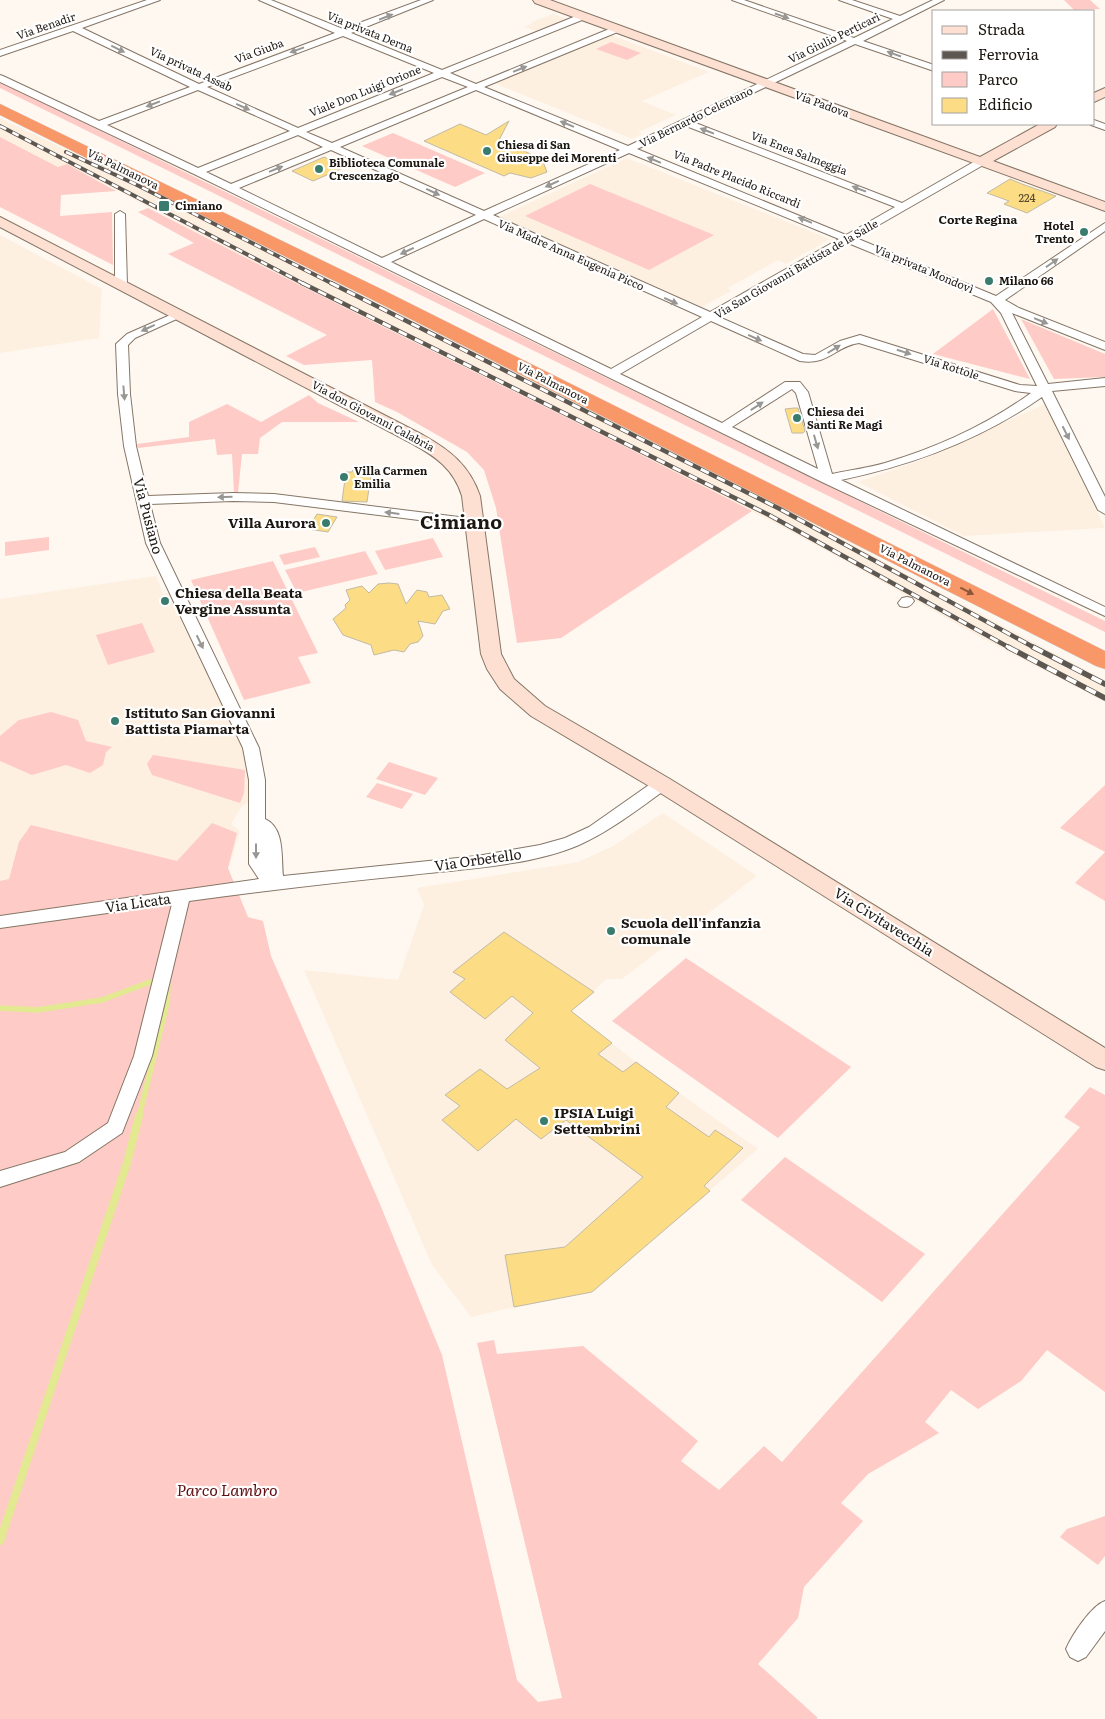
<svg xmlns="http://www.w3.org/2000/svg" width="1105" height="1719" font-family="Literata,serif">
<rect width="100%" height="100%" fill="#fff8f1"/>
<!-- built -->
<g fill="#fef0e1">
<polygon points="553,14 567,19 536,31 524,27 533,23 531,22"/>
<polygon points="611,35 709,72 642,101 676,115 639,132 642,134 632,139 494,83"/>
<polygon points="0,118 106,168 799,514 927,586 1105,680 1105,702 980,637 827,551 752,511 543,405 263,267 67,164 59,167 0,137"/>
<polygon points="627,158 830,239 786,264 778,260 728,288 731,291 702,307 499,217"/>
<polygon points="0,235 102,289 99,338 0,353"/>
<polygon points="1045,404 1105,528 964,536 858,482 921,460"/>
<polygon points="156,576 163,594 168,593 248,759 251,801 242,806 231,824 239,830 239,834 229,867 0,892 0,599"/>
<polygon points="663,813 757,876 622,979 607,979 571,1011 636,1062 758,1149 592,1292 514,1307 471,1317 432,1265 304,970 398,980 424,905 417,888 578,862 613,846"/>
</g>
<!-- green -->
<g fill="#fecbc6">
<polygon points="1064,0 1090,0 1100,9 1074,10"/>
<polygon points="611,42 641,53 627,60 596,49"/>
<polygon points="0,82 1105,621 1105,632 0,88"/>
<polygon points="393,133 485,173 455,187 362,146"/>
<polygon points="0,137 58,167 67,164 116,191 61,195 60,216 112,212 113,265 0,207"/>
<polygon points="590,184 714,235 649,270 525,216"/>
<path d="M148,208C348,311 551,408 752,511L561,638L517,643L496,508L484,470L467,452L397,412L375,402L372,360L304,365L286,356L327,335L168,254L194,243L138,212Z"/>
<polygon points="993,309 1030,379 933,354"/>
<polygon points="1021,319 1105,354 1105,377 1054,379"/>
<polygon points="309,395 318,403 359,422 282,422 260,438 258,454 242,454 238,493 234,493 232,454 217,455 215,439 138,448 137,444 189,437 189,422 227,404 261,422"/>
<polygon points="49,537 49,550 5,556 5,542"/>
<polygon points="433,538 443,557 385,570 375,551"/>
<polygon points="315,547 320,557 284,565 279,555"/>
<polygon points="365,551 378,574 297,593 285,570"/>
<polygon points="273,561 318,653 298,657 311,683 244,700 191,580"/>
<polygon points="142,623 155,652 108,665 96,635"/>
<polygon points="51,712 78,720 86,741 112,747 106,752 103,765 90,773 66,765 32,775 0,761 0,736 19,720"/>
<polygon points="153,755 245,770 244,793 240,803 152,775 147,764"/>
<polygon points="389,762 438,778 425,795 376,779"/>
<polygon points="377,783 413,794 402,809 366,797"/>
<polygon points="1105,785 1105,901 1075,883 1105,852 1060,828"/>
<polygon points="212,823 237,833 228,868 248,917 263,921 271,956 377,1197 442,1355 517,1680 538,1702 562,1698 477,1343 494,1340 497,1354 583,1346 698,1441 681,1461 719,1490 764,1446 782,1462 1080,1127 1064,1117 1090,1087 1105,1095 1105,1392 1047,1350 1021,1381 978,1409 951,1390 925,1422 939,1433 868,1474 841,1503 863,1521 804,1587 798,1618 758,1664 818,1718 816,1719 0,1719 0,881 9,879 19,842 31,825 177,861"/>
<polygon points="686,958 851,1067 778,1138 612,1021"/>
<polygon points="785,1157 925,1254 882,1302 741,1200"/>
<polygon points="1105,1516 1105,1556 1098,1565 1060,1537 1067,1529"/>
</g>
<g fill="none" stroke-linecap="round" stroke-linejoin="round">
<!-- stream-far1 -->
<g stroke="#e3e991" stroke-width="5.5">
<polyline points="0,1008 37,1010 102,1000 150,982"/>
<polyline points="139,1117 167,1003 168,984"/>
</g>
<!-- stream -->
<polyline stroke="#e3e991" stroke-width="8" points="0,1541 127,1163 139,1116"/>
</g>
<!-- building -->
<g fill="#fcdd86" stroke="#c2baa5">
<polygon points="509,121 499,140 542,159 547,172 531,178 510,173 504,176 424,141 460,124 486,135"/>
<polygon points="324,157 345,167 313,181 292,171"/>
<polygon points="1010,179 1022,184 1056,196 1027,213 1004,204 1009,201 987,193"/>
<polygon points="794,408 798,408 805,431 803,433 792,433 785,409"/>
<polygon points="354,468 372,468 367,502 342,501 346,472 352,472"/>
<polygon points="317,514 337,517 328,532 308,529"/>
<polygon points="389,583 398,584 406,604 417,590 427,592 429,597 442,595 450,609 443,611 435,624 418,621 423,636 418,642 410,644 404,652 394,650 374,655 371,645 343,635 333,619 346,608 345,605 350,600 346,590 362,586 369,593 378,584"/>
<polygon points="504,932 594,992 571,1011 612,1043 598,1054 623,1072 636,1062 679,1093 666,1107 709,1137 715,1130 743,1148 704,1186 710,1191 592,1292 514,1307 505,1255 565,1247 643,1177 566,1120 541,1139 516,1119 478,1151 442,1120 460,1106 445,1095 480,1069 507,1089 540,1068 505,1040 533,1013 512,996 485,1019 450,992 465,979 453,972"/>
</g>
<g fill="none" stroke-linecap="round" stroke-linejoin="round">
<defs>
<g id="street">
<path d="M147,0H160L82,28L199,84L335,33L259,0H271L343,29L421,0H433L351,33L442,70L581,14H587V18L450,73L476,84L614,27H620V31L484,87L628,146L847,41L732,0H744L854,38L893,19L839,0H852L900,16L933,0H944L863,41L934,65V71L855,44L693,122L902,203L977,160H985V164L856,238L996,296L1105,223V231L1005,300L1019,308L1105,342V350L1012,313L1048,384L1105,378V386L1052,391L1105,497V514L1098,510L1042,397C982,439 913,465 841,480L1105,607V616L822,482L194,174L0,82V75L3,76L99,121L190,87L73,31L0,56V50ZM343,36L434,73L298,128L207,87ZM442,77L468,87L332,143L306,132ZM198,90L290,131L198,168L107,125ZM476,90L620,150L484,211L340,147ZM686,126L895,207L846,235L637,149ZM298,135L323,147L231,184L206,172ZM331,150L476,215L382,258L239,188ZM629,153L839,239L710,312L493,215ZM484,219L702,317L611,369L391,262ZM848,243L991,302L1001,313L1037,386L1020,385L860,335L840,341L815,355L803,354L719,317ZM711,321L800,361C828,366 836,346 859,343L1015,391L1031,393C988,424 936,448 885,463C868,468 850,470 832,474L808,392L800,382H785L722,423L620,374ZM792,389L796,393L818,469L732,427Z"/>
<polygon points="1094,120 1105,124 1105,130 1091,125 1090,124 1094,124"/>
<polygon points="120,211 125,214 127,285 121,288 115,285 115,214"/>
<path d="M177,312L183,315L181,317L135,338L128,345L130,394L136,446L148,496L233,493L274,494L475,519L482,523L475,527L274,502L233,501L150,504L160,543L259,748L265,780V819C285,828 281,857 283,876L477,856L540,845L565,838L589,827L656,780L662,779L668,780L670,784L668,788C639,808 611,831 579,845C530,866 463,869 411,875C337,882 263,891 189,901L152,1056L122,1133L79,1162L0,1187V1171L65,1152L108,1123L134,1056L172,904L0,928V916L259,879L249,864V780L243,748L146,543L124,446L118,394L116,344L127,334Z"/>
<path d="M907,597L912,598L914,601C910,607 907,608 900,606L898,603L902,598Z"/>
<path d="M1105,1601V1631L1086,1657L1078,1661L1070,1657L1066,1649C1072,1635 1091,1606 1105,1601Z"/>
</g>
<g id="secondary">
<polygon points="533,0 550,0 980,157 1040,124 1057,124 1055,127 993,161 1105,202 1105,211 535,3"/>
<polygon points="1105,88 1105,97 1094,102 1094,93"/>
<path d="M0,217L423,435C450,450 470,466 480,496L501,654L514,679L545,706L670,779L1105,1048V1070L1096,1067L654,789L531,716L500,689L487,669L481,654L462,496C454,469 435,456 411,443L0,227Z"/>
</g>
<polygon id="highway" points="0,104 383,290 1105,651 1105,669 1096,666 369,298 0,115"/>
</defs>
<!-- street casing -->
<use href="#street" stroke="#857666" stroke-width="2"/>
<!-- secondary casing -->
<use href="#secondary" stroke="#857666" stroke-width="2"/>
<!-- highway casing -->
<use href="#highway" stroke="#d6d5d4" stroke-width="1"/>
<!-- street -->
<use href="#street" fill="#fff" fill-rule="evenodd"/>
<!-- secondary -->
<use href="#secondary" fill="#fde0d1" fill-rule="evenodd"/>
<!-- highway -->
<use href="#highway" fill="#f89767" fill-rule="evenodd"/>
<defs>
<g id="rail-far2">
<polyline points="0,126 304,284"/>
<polyline points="66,152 135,184 333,284"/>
</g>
<g id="rail-far1">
<polyline points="302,283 769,515 1010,648"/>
<polyline points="331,283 778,508 1035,648"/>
</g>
<g id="rail">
<polyline points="1008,647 1105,698"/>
<polyline points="1033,647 1105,684"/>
</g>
</defs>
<!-- rail-far2 casing -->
<use href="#rail-far2" stroke="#5d5751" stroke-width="4"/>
<!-- rail-far1 casing -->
<use href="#rail-far1" stroke="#5d5751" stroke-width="4.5"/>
<!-- rail casing -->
<use href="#rail" stroke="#5d5751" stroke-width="5.5"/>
<!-- rail-far2 -->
<use href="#rail-far2" stroke="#fff" stroke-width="2.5" stroke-dasharray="7" stroke-linecap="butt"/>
<!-- rail-far1 -->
<use href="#rail-far1" stroke="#fff" stroke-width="3" stroke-dasharray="9" stroke-linecap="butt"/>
<!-- rail -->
<use href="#rail" stroke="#fff" stroke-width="4" stroke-dasharray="11" stroke-linecap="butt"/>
</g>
<!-- one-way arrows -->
<defs><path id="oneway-solid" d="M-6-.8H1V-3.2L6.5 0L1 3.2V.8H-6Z" transform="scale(1.25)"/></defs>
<g fill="#999794">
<use href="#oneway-solid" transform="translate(782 16) rotate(19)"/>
<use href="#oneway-solid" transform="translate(386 17) rotate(-21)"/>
<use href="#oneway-solid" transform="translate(118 49) rotate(26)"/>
<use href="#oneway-solid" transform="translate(297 50) rotate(160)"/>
<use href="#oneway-solid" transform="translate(894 54) rotate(-161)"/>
<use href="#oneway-solid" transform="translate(520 69) rotate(-22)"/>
<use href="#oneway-solid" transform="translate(396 92) rotate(158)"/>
<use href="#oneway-solid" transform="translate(153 104) rotate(159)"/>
<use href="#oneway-solid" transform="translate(243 107) rotate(24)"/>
<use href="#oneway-solid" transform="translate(567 124) rotate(-158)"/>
<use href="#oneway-solid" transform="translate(707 131) rotate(-159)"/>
<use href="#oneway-solid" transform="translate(654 160) rotate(-158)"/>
<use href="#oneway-solid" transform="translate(276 169) rotate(-22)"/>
<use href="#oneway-solid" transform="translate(552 184) rotate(156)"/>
<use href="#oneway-solid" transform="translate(859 189) rotate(-159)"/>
<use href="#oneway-solid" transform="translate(433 192) rotate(25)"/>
<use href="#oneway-solid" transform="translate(805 220) rotate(-158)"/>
<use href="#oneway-solid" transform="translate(407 251) rotate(155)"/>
<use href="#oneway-solid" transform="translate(1052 263) rotate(-35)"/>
<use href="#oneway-solid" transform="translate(671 301) rotate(24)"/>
<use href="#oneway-solid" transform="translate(1041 321) rotate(22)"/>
<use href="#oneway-solid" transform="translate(148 328) rotate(155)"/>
<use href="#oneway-solid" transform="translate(755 338) rotate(24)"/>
<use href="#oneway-solid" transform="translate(834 349) rotate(-32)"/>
<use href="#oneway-solid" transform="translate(904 352) rotate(18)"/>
<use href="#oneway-solid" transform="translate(124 393) rotate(85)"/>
<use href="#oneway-solid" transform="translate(757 406) rotate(-33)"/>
<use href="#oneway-solid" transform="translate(1066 433) rotate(63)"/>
<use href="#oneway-solid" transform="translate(816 442) rotate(74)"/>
<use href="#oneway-solid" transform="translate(225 497) rotate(178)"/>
<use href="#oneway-solid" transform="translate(392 513) rotate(-173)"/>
<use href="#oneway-solid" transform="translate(200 642) rotate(64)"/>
<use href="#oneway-solid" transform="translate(256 851) rotate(90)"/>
</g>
<use fill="#8a573c" href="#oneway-solid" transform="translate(967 591) rotate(27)"/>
<!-- markers -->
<g fill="#397c6e" stroke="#fff" stroke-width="2">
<circle cx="487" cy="151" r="5"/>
<circle cx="319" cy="169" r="5"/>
<rect x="158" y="200" width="12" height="12" rx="2.5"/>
<circle cx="1084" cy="232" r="5"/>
<circle cx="989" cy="281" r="5"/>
<circle cx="797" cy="418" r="5"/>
<circle cx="344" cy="477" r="5"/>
<circle cx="326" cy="523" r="5"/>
<circle cx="165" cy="601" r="5"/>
<circle cx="115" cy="721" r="5"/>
<circle cx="611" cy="931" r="5"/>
<circle cx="544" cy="1121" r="5"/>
</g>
<g text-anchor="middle" stroke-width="4.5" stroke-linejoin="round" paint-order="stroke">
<!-- far-street labels -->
<g font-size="11" fill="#1d1711" stroke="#fff">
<text transform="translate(46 26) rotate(-19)" y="4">Via Benadir</text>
<text transform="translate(370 32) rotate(22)" y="4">Via privata Derna</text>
<text transform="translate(834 38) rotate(-26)" y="4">Via Giulio Perticari</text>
<text transform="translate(259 51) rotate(-20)" y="4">Via Giuba</text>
<text transform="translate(191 69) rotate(25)" y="4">Via privata Assab</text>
<text transform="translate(365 91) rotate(-22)" y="4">Viale Don Luigi Orione</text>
<text transform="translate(822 104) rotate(20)" y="4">Via Padova</text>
<text transform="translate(696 117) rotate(-26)" y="4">Via Bernardo Celentano</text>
<text transform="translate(799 153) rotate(21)" y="4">Via Enea Salmeggia</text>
<text transform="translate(123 169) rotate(26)" y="4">Via Palmanova</text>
<text transform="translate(737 179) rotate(22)" y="4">Via Padre Placido Riccardi</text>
<text transform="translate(571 255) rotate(24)" y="4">Via Madre Anna Eugenia Picco</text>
<text transform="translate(796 269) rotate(-30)" y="4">Via San Giovanni Battista de la Salle</text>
<text transform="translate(924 269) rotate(23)" y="4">Via privata Mondovì</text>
<text transform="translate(951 367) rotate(18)" y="4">Via Rottole</text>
<text transform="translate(553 383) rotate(27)" y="4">Via Palmanova</text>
<text transform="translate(373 416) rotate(28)" y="4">Via don Giovanni Calabria</text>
<text transform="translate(915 565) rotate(27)" y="4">Via Palmanova</text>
</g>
<!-- far-poi labels -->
<g font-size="11" font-weight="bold" fill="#1d1711" stroke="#fff" text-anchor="start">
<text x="497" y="149">Chiesa di San<tspan x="497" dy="13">Giuseppe dei Morenti</tspan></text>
<text x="329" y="167">Biblioteca Comunale<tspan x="329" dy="13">Crescenzago</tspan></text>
<text x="175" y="210">Cimiano</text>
<text x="1074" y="230" text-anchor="end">Hotel<tspan x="1074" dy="13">Trento</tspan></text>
<text x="999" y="285">Milano 66</text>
<text x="807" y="416">Chiesa dei<tspan x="807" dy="13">Santi Re Magi</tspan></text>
<text x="354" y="475">Villa Carmen<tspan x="354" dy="13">Emilia</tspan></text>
</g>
<!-- number labels -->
<g font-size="11" fill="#55482e">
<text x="1027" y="202">224</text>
</g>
<!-- far-neighbourhood labels -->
<g font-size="12" font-weight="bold" fill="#1d1711" stroke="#fff">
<text x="978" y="224">Corte Regina</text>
</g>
<!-- street labels -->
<g font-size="14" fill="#1d1711" stroke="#fff">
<text transform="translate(148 516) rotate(75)" y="5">Via Pusiano</text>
<text transform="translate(478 860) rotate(-8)" y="5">Via Orbetello</text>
<text transform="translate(138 903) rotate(-8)" y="5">Via Licata</text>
<text transform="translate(884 922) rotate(32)" y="5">Via Civitavecchia</text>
</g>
<!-- poi labels -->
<g font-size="14" font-weight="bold" fill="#1d1711" stroke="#fff" text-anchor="start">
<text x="316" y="528" text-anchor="end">Villa Aurora</text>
<text x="175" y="598">Chiesa della Beata<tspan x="175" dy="16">Vergine Assunta</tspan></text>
<text x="125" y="718">Istituto San Giovanni<tspan x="125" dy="16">Battista Piamarta</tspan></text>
<text x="621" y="928">Scuola dell'infanzia<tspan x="621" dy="16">comunale</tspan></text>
<text x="554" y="1118">IPSIA Luigi<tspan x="554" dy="16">Settembrini</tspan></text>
</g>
<!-- near-park labels -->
<g font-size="16" font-style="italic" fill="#600f13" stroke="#fff">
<text x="227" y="1496">Parco Lambro</text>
</g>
<!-- district labels -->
<g font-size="19" font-weight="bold" fill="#1d1711" stroke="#fff">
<text x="461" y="529">Cimiano</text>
</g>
</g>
<!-- legend -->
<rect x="932" y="10" width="162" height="115" fill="#ffffff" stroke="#a5a2a0"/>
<rect x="942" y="26" width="25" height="8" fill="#fde0d1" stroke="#a5a2a0"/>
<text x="978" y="35" font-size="15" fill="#1d1711">Strada</text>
<rect x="942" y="51" width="25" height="8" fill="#5d5751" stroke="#a5a2a0"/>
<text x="978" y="60" font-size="15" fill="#1d1711">Ferrovia</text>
<rect x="942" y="72" width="25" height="15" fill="#fecbc6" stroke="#a5a2a0"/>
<text x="978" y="85" font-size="15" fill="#1d1711">Parco</text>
<rect x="942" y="98" width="25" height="15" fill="#fcdd86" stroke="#a5a2a0"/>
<text x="978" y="110" font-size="15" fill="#1d1711">Edificio</text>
</svg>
